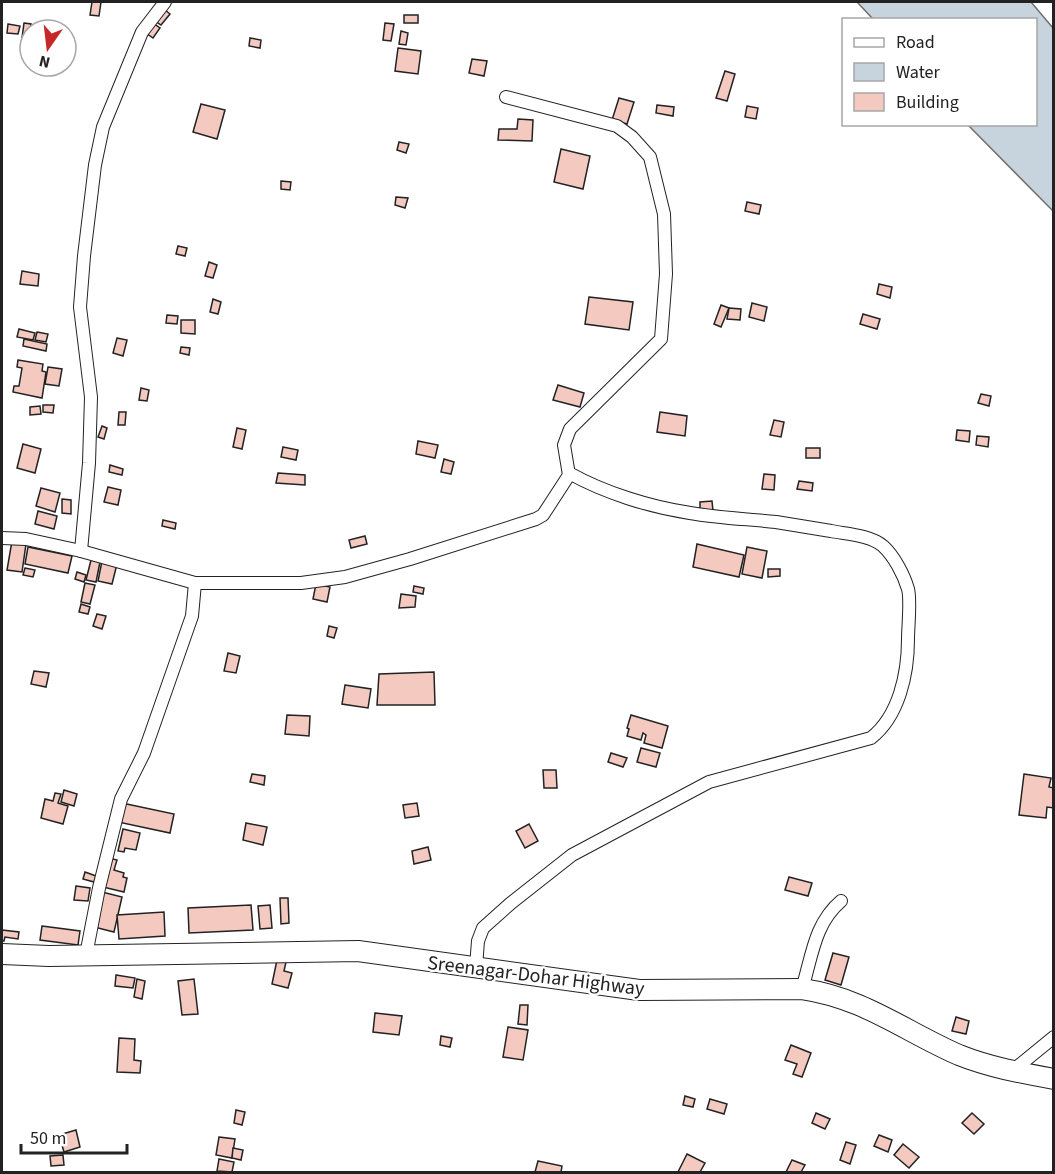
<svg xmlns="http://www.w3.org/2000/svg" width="1055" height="1174" font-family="'Source Sans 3',sans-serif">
<rect width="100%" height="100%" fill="#fff"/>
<!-- water -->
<polygon fill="#c7d3dd" stroke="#6f6f6f" stroke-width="1.5" points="857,2 1031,2 1053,28 1053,211 968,125 1036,124 1036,20 873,19"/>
<!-- building -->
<g fill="#f3c9c0" stroke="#222" stroke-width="1.5">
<polygon points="92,2 101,2 99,16 90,15"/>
<polygon points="164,9 170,14 161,25 155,21"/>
<rect x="404" y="15" width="14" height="8"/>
<polygon points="24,23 31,24 29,39 22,38"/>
<polygon points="153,23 160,28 153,38 146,33"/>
<polygon points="385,23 394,24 391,41 383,40"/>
<polygon points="8,24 20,26 18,34 7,33"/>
<polygon points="401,31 408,33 406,45 399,44"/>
<polygon points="250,38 261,40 260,48 249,46"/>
<polygon points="398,48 421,51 418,74 395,71"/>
<polygon points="472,59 487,61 484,76 469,73"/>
<polygon points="725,71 735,74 727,101 716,98"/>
<polygon points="619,98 634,102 627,124 612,120"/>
<polygon points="201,104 225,110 217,139 193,132"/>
<polygon points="657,105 674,107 673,116 656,113"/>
<polygon points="747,106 758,108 756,119 745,117"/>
<polygon points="518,119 533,120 532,141 498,140 499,129 517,129"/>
<polygon points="399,142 409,144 406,153 397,150"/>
<polygon points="561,149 590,156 583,189 554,182"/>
<polygon points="281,181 291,182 290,190 281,189"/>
<polygon points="396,197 408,198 405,208 395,205"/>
<polygon points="747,202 761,205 759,214 745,211"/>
<polygon points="178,246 187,248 185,256 176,254"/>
<polygon points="209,262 217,265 213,278 205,276"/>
<polygon points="22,271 39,274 38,286 20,284"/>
<polygon points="879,284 892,287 890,298 877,294"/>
<polygon points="589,297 633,302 629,330 585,324"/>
<polygon points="213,299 221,302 218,314 210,312"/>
<polygon points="752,303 767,307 764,321 749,317"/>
<polygon points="721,305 729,308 721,327 714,324"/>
<polygon points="729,308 741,309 740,320 727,319"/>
<polygon points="863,314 880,319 877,329 860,324"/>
<polygon points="167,315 178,316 177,324 166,323"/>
<polygon points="181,320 195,320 195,334 181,333"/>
<polygon points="19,329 35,333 33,340 17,337"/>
<polygon points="37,332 48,334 46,342 35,340"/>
<polygon points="117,338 127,340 123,356 113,353"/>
<polygon points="24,339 47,344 46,351 23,346"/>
<polygon points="181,347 190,348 189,355 180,353"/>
<polygon points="18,360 43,364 42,371 46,372 42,398 13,392 14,386 19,386 22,368 17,367"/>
<polygon points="48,367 62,369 59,386 45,384"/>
<polygon points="558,385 584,393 580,407 553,400"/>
<polygon points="141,388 149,390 147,401 139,400"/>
<polygon points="981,394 991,396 989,406 978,403"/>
<polygon points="43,405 54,405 53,413 43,412"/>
<polygon points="40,406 41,414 30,415 30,407"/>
<polygon points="119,412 126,412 125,425 118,425"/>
<polygon points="660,412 687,416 685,436 657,432"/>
<polygon points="774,420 784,422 781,437 770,435"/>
<polygon points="102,426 107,428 104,439 98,437"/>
<polygon points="237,428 246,430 242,449 233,447"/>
<polygon points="957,430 970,431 969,442 956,440"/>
<polygon points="977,436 989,437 988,447 976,445"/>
<polygon points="418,441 438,445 435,458 416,454"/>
<polygon points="23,444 41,449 35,473 17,468"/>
<polygon points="283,447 298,450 296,460 281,457"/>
<rect x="806" y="448" width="14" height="10"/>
<polygon points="444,459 454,462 451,474 441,472"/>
<polygon points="110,465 123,469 122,475 109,472"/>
<polygon points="278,473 305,475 305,485 276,483"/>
<polygon points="764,474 775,475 774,490 762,489"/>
<polygon points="799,481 813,483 812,491 797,489"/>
<polygon points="108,487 121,490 118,505 104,502"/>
<polygon points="41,488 60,493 55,512 36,506"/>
<polygon points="62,499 71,500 71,514 62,513"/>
<polygon points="712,501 713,511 700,512 700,502"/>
<polygon points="38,511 57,516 54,529 35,524"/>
<polygon points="163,520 176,523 175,529 162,526"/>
<polygon points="365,536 367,544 351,548 349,540"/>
<polygon points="12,541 26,544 22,572 7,570"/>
<polygon points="697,544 744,555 739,577 693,567"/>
<polygon points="28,547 72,556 68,573 25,564"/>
<polygon points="747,547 767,551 762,578 742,574"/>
<polygon points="91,560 100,562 96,582 86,580"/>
<polygon points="102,561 117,564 112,584 98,581"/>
<polygon points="25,568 35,570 33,577 23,575"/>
<polygon points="768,569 780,569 780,576 768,577"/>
<polygon points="77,572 86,575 84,582 75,579"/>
<polygon points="85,583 95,585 90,604 81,602"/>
<polygon points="316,584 330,587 327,602 313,599"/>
<polygon points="414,586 424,588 423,594 413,592"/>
<polygon points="401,594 416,596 415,607 399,608"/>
<polygon points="81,604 90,607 88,614 79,612"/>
<polygon points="97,614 106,616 102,629 93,626"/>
<polygon points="329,626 337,628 334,638 327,636"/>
<polygon points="228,653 240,656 236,673 224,671"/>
<polygon points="34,671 49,673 46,687 31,684"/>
<polygon points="434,672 435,705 377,705 379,674"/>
<polygon points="345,685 371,689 368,708 342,704"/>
<polygon points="287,715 310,716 309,736 285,734"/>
<polygon points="631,715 668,726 662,748 644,743 646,735 643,733 641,740 627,736 629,729 627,728"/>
<polygon points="641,748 660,753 656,767 637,762"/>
<polygon points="611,753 627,758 623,767 608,762"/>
<polygon points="543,770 556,770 557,788 544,788"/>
<polygon points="252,774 265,776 264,785 250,782"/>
<polygon points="1024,774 1051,778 1049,787 1054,788 1054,808 1047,807 1046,818 1019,815"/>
<polygon points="64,790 77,794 74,806 61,802"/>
<polygon points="55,793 61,794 58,803 68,806 63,824 41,818 45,799 53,801"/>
<polygon points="122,803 174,814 170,833 118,822"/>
<polygon points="417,803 419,816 405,818 403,805"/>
<polygon points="246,823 267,827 263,845 243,840"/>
<polygon points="529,824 538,841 525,848 516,831"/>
<polygon points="123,829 140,833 136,850 125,848 124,852 118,851"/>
<polygon points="428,847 431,860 414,864 412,851"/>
<polygon points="109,858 117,860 114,870 124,873 123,877 127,878 124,892 103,887"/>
<polygon points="85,872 96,876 94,882 83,879"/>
<polygon points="789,877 812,883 808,896 785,890"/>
<polygon points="76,886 90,888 88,901 74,900"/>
<polygon points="102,892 122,897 114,932 94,927"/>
<polygon points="280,898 288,898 289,923 281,924"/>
<polygon points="251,905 253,930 189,933 188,908"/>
<polygon points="270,905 272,928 260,929 258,906"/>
<polygon points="164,912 165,936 119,939 117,915"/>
<polygon points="42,926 80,931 78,945 40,940"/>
<polygon points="2,930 19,932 18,939 5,937 4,941 2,941"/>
<polygon points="833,953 849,957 841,985 825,980"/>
<polygon points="277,960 286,962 284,971 292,973 288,988 272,984"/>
<polygon points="116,975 135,978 133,988 115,986"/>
<polygon points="137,979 145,981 142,999 134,997"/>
<polygon points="194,979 198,1014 182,1015 178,981"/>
<polygon points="520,1005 528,1005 527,1025 518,1024"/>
<polygon points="375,1013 402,1016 399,1035 373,1032"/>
<polygon points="956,1017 969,1021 966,1034 952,1031"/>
<polygon points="508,1027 528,1030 523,1060 503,1057"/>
<polygon points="441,1036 452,1038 450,1047 440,1045"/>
<polygon points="119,1038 135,1039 134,1060 141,1061 140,1073 117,1072"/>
<polygon points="791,1045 811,1053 802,1077 793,1074 797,1064 785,1060"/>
<polygon points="685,1096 695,1099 693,1107 683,1105"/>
<polygon points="710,1099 727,1104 724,1114 707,1109"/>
<polygon points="236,1110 245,1112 242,1125 234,1123"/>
<polygon points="816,1113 830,1119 825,1129 812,1123"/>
<polygon points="972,1113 984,1124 974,1134 962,1123"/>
<polygon points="76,1130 80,1147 64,1152 59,1135"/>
<polygon points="879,1135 892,1140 888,1152 874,1146"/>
<polygon points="219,1137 235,1139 232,1158 216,1155"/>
<polygon points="846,1142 856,1145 850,1164 840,1160"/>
<polygon points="903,1144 919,1157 909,1168 894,1155"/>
<polygon points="233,1148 243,1150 241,1160 232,1158"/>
<polygon points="687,1154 705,1163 700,1172 678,1172"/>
<polygon points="63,1155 64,1165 51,1166 50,1156"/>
<polygon points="219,1159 234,1162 232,1172 217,1171"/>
<polygon points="792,1160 805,1165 801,1172 786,1172"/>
<polygon points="538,1161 562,1166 561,1172 535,1172"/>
</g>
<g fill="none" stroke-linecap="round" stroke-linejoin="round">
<defs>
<g id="minor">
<polyline points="2,538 26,539 81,551 195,583 192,616 144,753 121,799 99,888 86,955"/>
<polyline points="81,551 89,463 91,397 80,307 84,256 95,165 103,127 142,32 165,2"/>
<polyline points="195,583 301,583 345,577 410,559 536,519 543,515 569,475 564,445 570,429 661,339 666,274 664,214 650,157 632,137 617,126 506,97"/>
<path d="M476,967L478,941L483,928L511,903L572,855L709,782L871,738C899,716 908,674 908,639C908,627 911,599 908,589C904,575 894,556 883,546C870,535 846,534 831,531C812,528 794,525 776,522C748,519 719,518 690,513C650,507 605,493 569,473"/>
<path d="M802,989C812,957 814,924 841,901"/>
<polyline points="1011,1072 1054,1037"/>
</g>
<path id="primary" d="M2,954L49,956L358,951L639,990L802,989C864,998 904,1031 959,1055C989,1067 1021,1073 1054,1079"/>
</defs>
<!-- minor casing -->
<use href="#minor" stroke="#222" stroke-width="14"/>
<!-- primary casing -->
<use href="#primary" stroke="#222" stroke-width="22"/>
<!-- minor -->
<use href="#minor" stroke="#fff" stroke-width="12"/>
<!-- primary -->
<use href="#primary" stroke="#fff" stroke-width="20"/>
</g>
<g text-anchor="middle" stroke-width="4.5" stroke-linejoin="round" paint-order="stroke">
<!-- street labels -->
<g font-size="20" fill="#222" stroke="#fff">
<text transform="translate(536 975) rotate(7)" y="7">Sreenagar-Dohar Highway</text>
</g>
</g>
<!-- border -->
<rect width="1055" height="1174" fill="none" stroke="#222222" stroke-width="6"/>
<!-- legend -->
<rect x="842" y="18" width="195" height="108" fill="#ffffff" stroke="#a7a7a7" stroke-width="1.5"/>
<rect x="854" y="38" width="30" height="9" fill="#ffffff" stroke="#a7a7a7" stroke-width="1.5"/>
<text x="896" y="48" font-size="18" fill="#222222">Road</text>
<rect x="854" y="63" width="30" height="18" fill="#c7d3dd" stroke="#a7a7a7" stroke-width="1.5"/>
<text x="896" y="78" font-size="18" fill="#222222">Water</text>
<rect x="854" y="93" width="30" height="18" fill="#f3c9c0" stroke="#a7a7a7" stroke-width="1.5"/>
<text x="896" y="108" font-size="18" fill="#222222">Building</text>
<!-- north arrow -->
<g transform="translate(48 48) rotate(194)"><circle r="28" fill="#ffffff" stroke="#a7a7a7" stroke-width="1.5"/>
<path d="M0-4.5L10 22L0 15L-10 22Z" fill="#c62828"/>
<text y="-9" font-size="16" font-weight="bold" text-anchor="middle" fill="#222222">N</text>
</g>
<!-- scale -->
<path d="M21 1144v9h106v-9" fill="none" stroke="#222222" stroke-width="3"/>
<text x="30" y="1144" font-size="18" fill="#222222" stroke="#ffffff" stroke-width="4.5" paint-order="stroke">50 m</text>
</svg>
